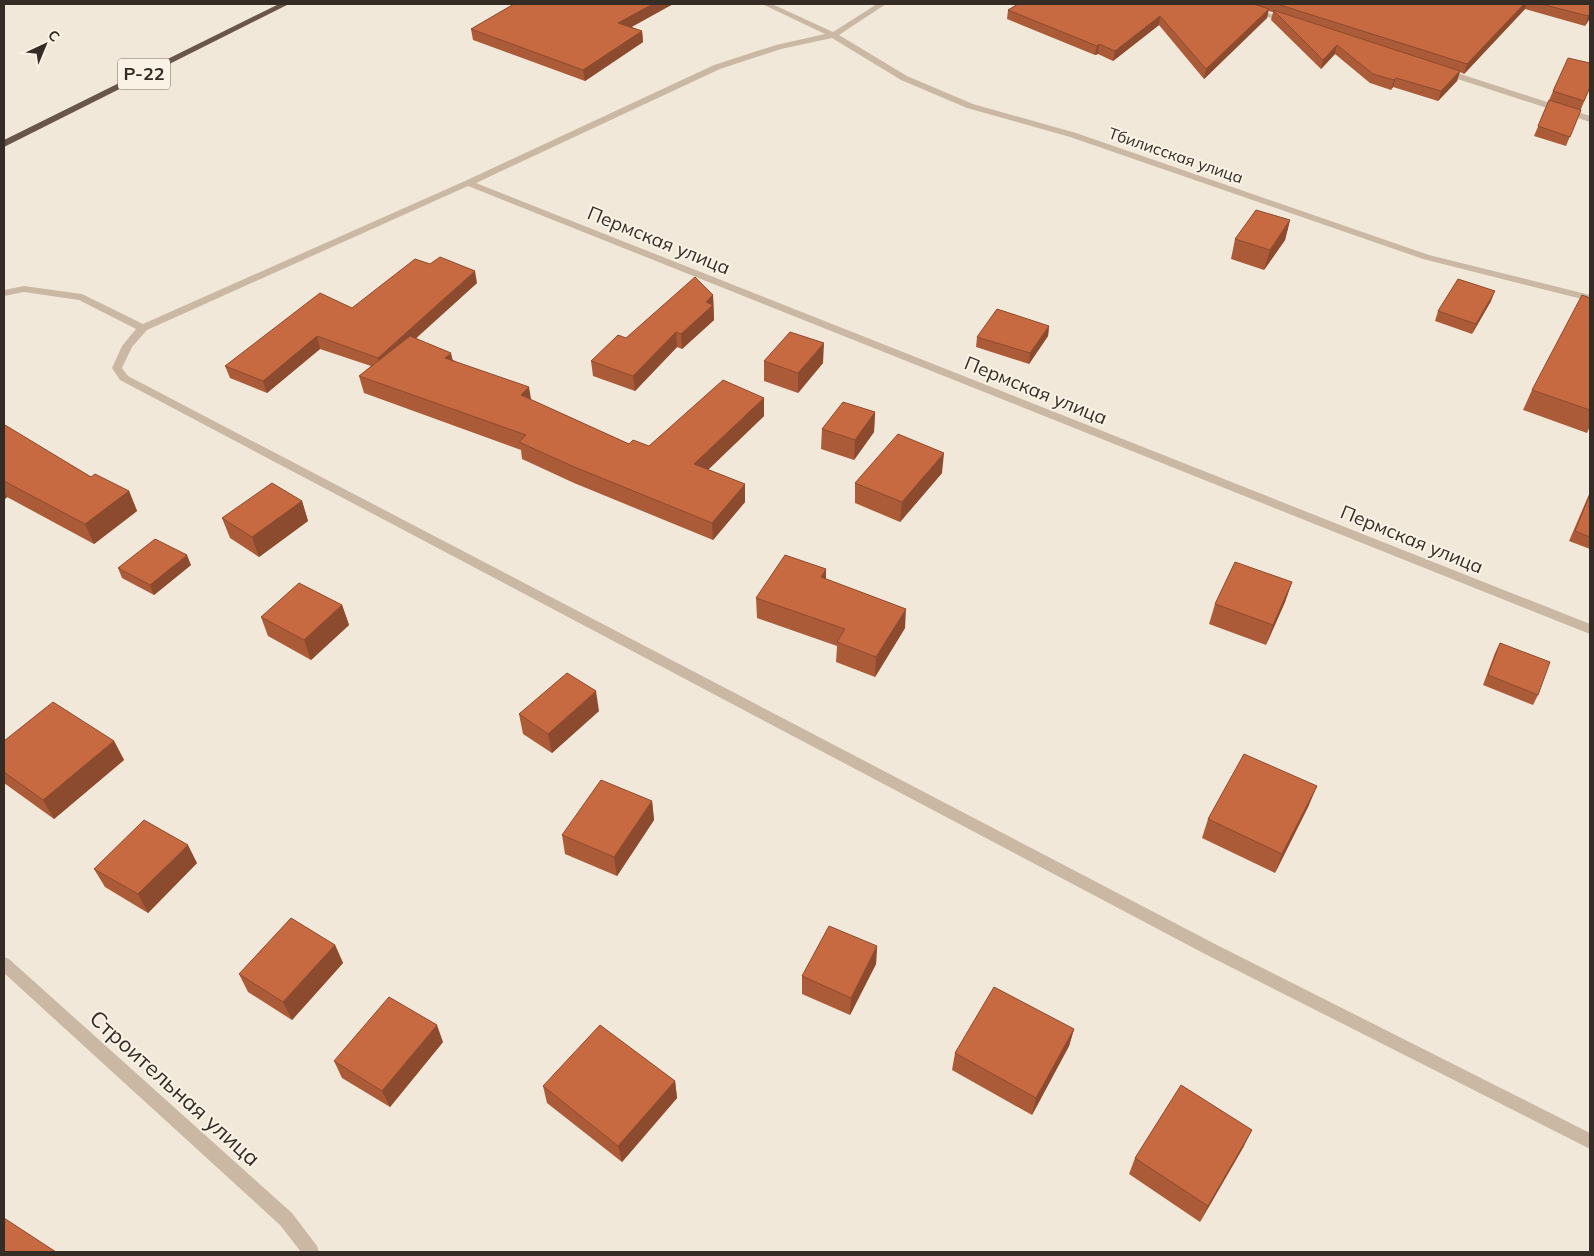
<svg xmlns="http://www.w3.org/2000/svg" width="1594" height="1256" font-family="Mulish,sans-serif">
<rect width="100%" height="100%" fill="#f2e8d9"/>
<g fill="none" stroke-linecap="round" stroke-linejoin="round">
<!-- minor -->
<g fill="#cab8a5" fill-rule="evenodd">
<polygon points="762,4 772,4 833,32 877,4 886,4 839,35 907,76 973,104 1076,133 1429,255 1590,295 1590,301 1423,259 1070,137 967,108 901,80 832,38 781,49 720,69 476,183 1590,624 1590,634 468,186 147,330 132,347 122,368 128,376 1215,944 1590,1133 1590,1149 1205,954 120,380 112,368 122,346 136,329 79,300 24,292 4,296 4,290 24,286 82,294 143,324 465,181 714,65 776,45 825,34"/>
<polygon points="1229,4 1241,4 1292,21 1285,23"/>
<polygon points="1439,69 1445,69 1590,116 1590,122 1439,73"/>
<polygon points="4,957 9,959 292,1213 317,1246 319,1252 301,1252 280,1225 4,973"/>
</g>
<!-- trunk -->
<polygon fill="#68564a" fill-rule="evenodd" points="279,4 289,4 4,147 4,140"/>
</g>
<!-- wall -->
<g fill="#ac5b38">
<polygon points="514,4 673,4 631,27 642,31 643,42 585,81 473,40 471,29"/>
<polygon points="1018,4 1590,4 1590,18 1585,26 1525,9 1464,74 1460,72 1457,81 1438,101 1393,87 1391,90 1370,83 1335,54 1321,69 1271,20 1273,12 1268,11 1267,18 1204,79 1159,25 1113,61 1098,54 1095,55 1007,19 1008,10"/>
<polygon points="1590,87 1566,146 1534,136 1553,91"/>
<polygon points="1290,220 1285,240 1264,270 1231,259 1235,239"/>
<polygon points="477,283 416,338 453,360 531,400 629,444 649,446 764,398 764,416 708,470 745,502 713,540 574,483 522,459 521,450 364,393 359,376 371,366 320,349 267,393 230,378 225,366 352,308"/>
<polygon points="713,295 714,320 682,349 677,347 635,391 593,376 591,361 626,338"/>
<polygon points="1590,298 1590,426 1587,433 1523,410 1532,390"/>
<polygon points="1491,301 1472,334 1435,321 1438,311"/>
<polygon points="1049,326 1048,336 1029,364 976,347 977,337"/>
<polygon points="764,361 823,363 798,393 764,381"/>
<polygon points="875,412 874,432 854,460 821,449 822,429"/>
<polygon points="4,426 91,477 129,491 137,511 94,544 7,497 4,500"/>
<polygon points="942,473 900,522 855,503 855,483"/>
<polygon points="1590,492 1590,549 1569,541"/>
<polygon points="302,501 308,521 259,557 230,538 222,518"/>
<polygon points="191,565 154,595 122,578 118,568"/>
<polygon points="826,579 905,628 875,677 836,662 837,646 757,618 756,598"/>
<polygon points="1292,582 1285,602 1266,645 1209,624 1215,604"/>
<polygon points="342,605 349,625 311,660 268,636 261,617"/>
<polygon points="1500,643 1538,695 1533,705 1483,685 1495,653"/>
<polygon points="599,711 552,753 523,734 519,714"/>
<polygon points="4,741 114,741 124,760 54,819 4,783"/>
<polygon points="652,801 654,820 617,876 565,854 562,835"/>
<polygon points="1309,805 1275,873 1202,838 1208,819"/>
<polygon points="197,863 148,913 105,887 94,869"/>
<polygon points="335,945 343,963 292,1020 248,992 239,974"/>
<polygon points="877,946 876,964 850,1015 802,994 802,976"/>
<polygon points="1074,1029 1069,1046 1032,1115 952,1070 955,1053"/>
<polygon points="443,1042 390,1107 342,1078 334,1061"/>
<polygon points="675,1081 677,1098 622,1162 547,1103 543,1086"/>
<polygon points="1244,1146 1200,1222 1129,1174 1135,1158"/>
</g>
<!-- shaded-wall -->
<g fill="#8c4a2e">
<polygon points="653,4 673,4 619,34 618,23"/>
<polygon points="1524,4 1527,4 1525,9 1464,74 1467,64"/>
<polygon points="1269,9 1267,18 1204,79 1206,69"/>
<polygon points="1590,13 1590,18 1585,26 1588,16"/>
<polygon points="1160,16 1159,25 1113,61 1115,51"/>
<polygon points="642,31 643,42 585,81 583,70"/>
<polygon points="1099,44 1098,54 1095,55 1097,46"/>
<polygon points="1337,45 1335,54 1321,69 1323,60"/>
<polygon points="1460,71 1457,81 1438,101 1441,91"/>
<polygon points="1396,78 1393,87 1391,90 1394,80"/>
<polygon points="1290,220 1285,240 1264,270 1270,250"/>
<polygon points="475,271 477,283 381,370 378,358"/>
<polygon points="1495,291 1491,301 1472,334 1476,324"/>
<polygon points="713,295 714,320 682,349 681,334 706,302"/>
<polygon points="1049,326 1048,336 1029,364 1030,353"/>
<polygon points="676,332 677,347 635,391 633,376"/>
<polygon points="317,336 320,349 267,393 263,381"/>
<polygon points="824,343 823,363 798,393 798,373"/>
<polygon points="451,353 455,370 445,358"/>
<polygon points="529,387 532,405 521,395"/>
<polygon points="764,398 764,416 695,482 694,464"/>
<polygon points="875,412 874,432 854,460 855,440"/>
<polygon points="944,453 942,473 900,522 902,502"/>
<polygon points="745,484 745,502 713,540 712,523"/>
<polygon points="4,490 7,497 4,500"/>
<polygon points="129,491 137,511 94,544 85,524"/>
<polygon points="302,501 308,521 259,557 252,537"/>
<polygon points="187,555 191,565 154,595 150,585"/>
<polygon points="826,569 826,589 821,577"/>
<polygon points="1292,582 1285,602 1266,645 1273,625"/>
<polygon points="342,605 349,625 311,660 304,640"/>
<polygon points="906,609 905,628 875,677 876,657"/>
<polygon points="596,691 599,711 552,753 548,734"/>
<polygon points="114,741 124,760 54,819 43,800"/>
<polygon points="1317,786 1309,805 1275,873 1282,854"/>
<polygon points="652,801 654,820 617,876 614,857"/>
<polygon points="188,845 197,863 148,913 138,894"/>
<polygon points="335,945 343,963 292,1020 283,1002"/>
<polygon points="877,946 876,964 850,1015 851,998"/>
<polygon points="437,1025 443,1042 390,1107 382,1091"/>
<polygon points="1074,1029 1069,1046 1032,1115 1036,1098"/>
<polygon points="675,1081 677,1098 622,1162 618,1146"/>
<polygon points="1252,1130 1244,1146 1200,1222 1208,1206"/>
</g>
<!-- building -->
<g fill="#c86a41" stroke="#8c4a2e">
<polygon points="514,4 653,4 618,23 642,31 583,70 471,29"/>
<polygon points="1018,4 1253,4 1269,9 1206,69 1160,16 1115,51 1099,44 1097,46 1008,10"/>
<polygon points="1277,4 1524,4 1467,64"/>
<polygon points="1541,4 1590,4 1590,13 1588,16"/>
<polygon points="1273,10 1460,71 1441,91 1396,78 1394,80 1373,74 1337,45 1323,60"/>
<polygon points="1568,58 1590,63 1590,87 1584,101 1553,91"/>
<polygon points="1549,100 1581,110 1570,137 1538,126"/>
<polygon points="1256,210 1290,220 1270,250 1235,239"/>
<polygon points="440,257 475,271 378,358 317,336 263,381 225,366 320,293 352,308 415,259 430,264"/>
<polygon points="695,277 713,295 706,302 713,305 681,334 676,332 633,376 591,361 618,335 626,338"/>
<polygon points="1458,279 1495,291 1476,324 1438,311"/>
<polygon points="1582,295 1590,298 1590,410 1532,390"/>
<polygon points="997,309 1049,326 1030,353 977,337"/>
<polygon points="790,332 824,343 798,373 764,361"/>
<polygon points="410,336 451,353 445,358 529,387 521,395 629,444 633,440 649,446 723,380 764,398 694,464 745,484 712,523 572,466 519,442 526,435 359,376"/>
<polygon points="843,402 875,412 855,440 822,429"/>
<polygon points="5,425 91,477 95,474 129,491 85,524 4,481 4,426"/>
<polygon points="898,434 944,453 902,502 855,483"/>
<polygon points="272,483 302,501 252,537 222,518"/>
<polygon points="1590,494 1590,537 1575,531"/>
<polygon points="155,539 187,555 150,585 118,568"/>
<polygon points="785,555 826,569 821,577 906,609 876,657 837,642 845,629 756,598"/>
<polygon points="1235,562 1292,582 1273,625 1215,604"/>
<polygon points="299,583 342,605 304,640 261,617"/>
<polygon points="1500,643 1550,662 1538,695 1488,675"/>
<polygon points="567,673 596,691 548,734 519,714"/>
<polygon points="53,702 114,741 43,800 4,772 4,741"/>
<polygon points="1244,754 1317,786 1282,854 1208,819"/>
<polygon points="601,780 652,801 614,857 562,835"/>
<polygon points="144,820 188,845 138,894 94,869"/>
<polygon points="291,918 335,945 283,1002 239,974"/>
<polygon points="829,926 877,946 851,998 802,976"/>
<polygon points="994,987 1074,1029 1036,1098 955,1053"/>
<polygon points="389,997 437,1025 382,1091 334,1061"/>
<polygon points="600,1025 675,1081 618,1146 543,1086"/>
<polygon points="1181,1085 1252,1130 1208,1206 1135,1158"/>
<polygon points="4,1218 56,1252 4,1252"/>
</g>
<g text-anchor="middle" stroke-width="4" stroke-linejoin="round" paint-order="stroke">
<!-- far-street labels -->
<g font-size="16" fill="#352c26" stroke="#f9f2e5">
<text transform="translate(1176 155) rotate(19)" y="6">Тбилисская улица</text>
</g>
<!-- shield labels -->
<rect fill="#f9f2e5" stroke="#70675f" stroke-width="1" x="118" y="58.5" width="52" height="31" rx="4"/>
<g font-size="18" font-weight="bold" fill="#352c26">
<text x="144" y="80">Р-22</text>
</g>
<!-- street labels -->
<g font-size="19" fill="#352c26" stroke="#f9f2e5">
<text transform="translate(659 240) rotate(22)" y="7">Пермская улица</text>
<text transform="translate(1036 390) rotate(22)" y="7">Пермская улица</text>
<text transform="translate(1412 539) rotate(22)" y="7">Пермская улица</text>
</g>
<!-- near-street labels -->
<g font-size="22" fill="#352c26" stroke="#f9f2e5">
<text transform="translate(175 1088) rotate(42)" y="8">Строительная улица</text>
</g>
</g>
<!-- border -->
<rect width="1594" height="1256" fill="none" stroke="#352c26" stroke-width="10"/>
<!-- north arrow -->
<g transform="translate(45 45) rotate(44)" stroke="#f9f2e5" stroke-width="4" paint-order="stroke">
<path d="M0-4L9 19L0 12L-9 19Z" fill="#352c26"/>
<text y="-8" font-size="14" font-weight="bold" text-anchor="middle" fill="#352c26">С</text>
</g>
</svg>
